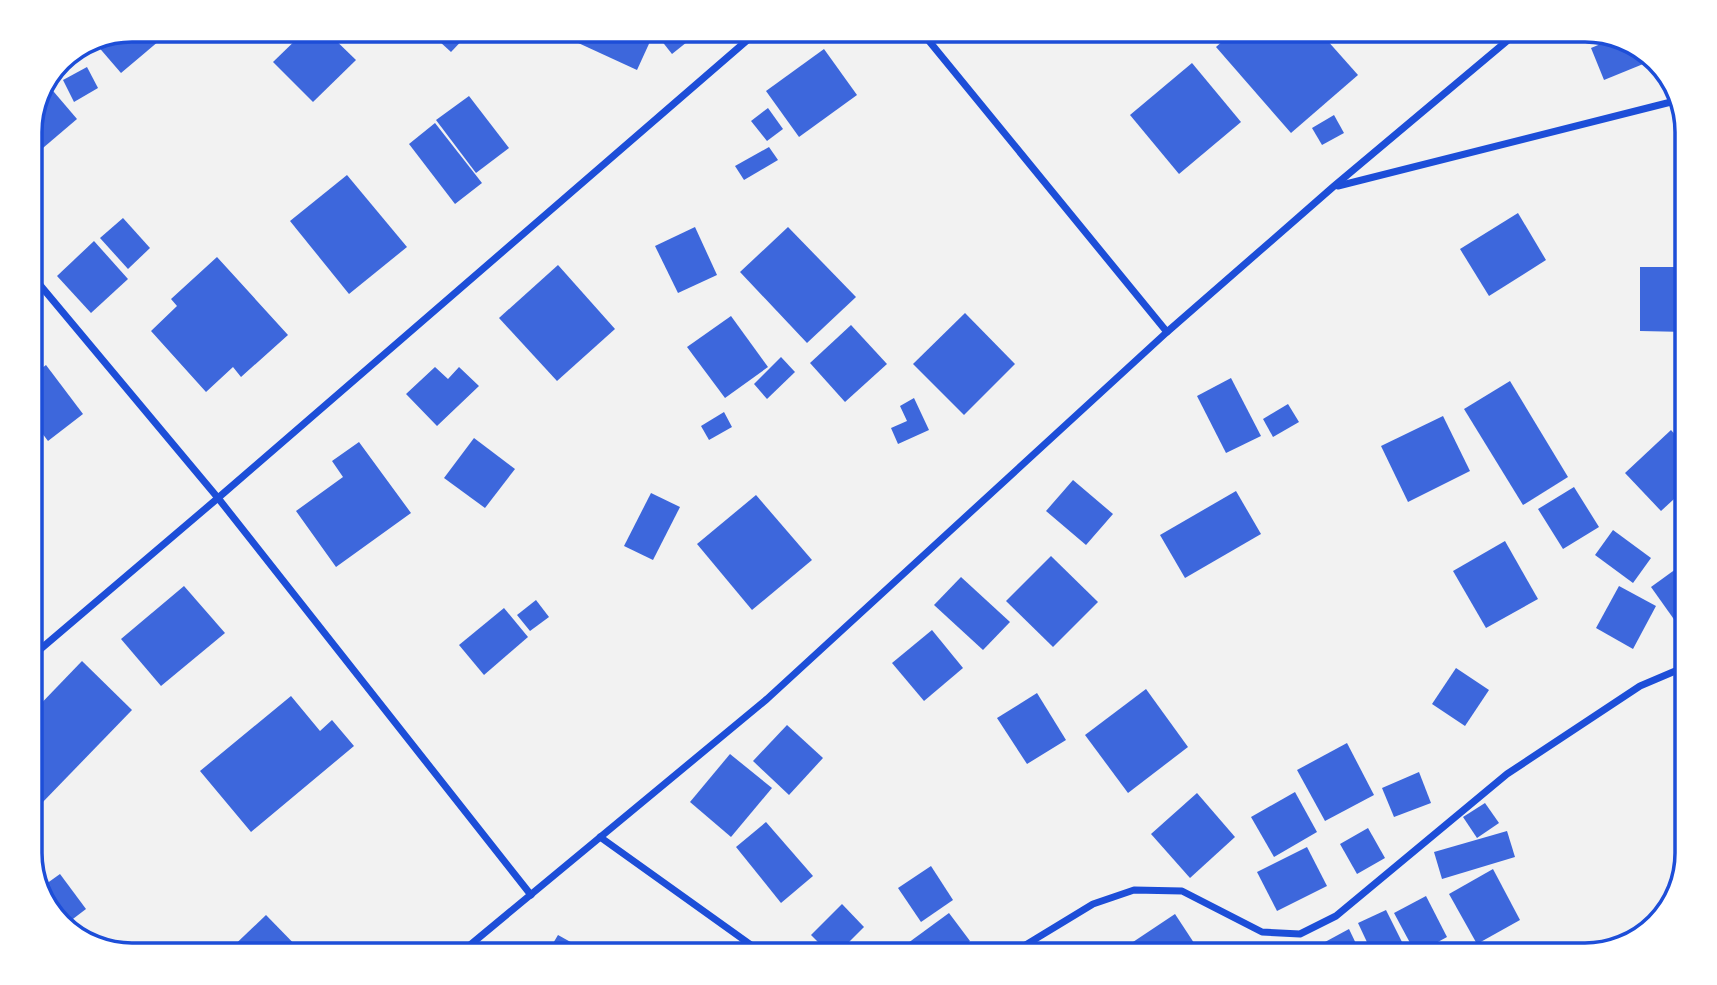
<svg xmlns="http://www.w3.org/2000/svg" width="1717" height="985" font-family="Overpass,sans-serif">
<rect width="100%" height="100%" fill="#f2f2f2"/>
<!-- building -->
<g fill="#3d67dc">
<polygon points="132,30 172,30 121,73 96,44"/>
<polygon points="306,30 325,30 356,60 313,102 273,62"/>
<polygon points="427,30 468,30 470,32 451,52"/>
<polygon points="550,30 641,30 653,35 637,70"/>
<polygon points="664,30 694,30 697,34 672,54 657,35"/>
<polygon points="1235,30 1318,30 1358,75 1291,133 1216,47"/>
<polygon points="1615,38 1636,43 1653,60 1604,80 1591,48"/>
<polygon points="824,49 857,95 799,137 766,91"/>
<polygon points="74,54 78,59 50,81 60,59"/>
<polygon points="1192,63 1241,122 1179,174 1130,115"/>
<polygon points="87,67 98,88 74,102 63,80"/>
<polygon points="48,85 77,119 30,159 30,126"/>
<polygon points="469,96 509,148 476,173 436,120"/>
<polygon points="768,108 783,129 767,141 751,121"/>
<polygon points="1334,115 1344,133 1322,145 1312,128"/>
<polygon points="435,123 482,183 455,204 409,144"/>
<polygon points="769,147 778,160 744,180 735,166"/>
<polygon points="347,175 407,247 349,294 290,221"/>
<polygon points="1687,176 1687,214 1686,214 1678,178"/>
<polygon points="1518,213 1546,260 1489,296 1460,249"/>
<polygon points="123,218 150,248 128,269 100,238"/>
<polygon points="695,227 717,275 678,293 655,246"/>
<polygon points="788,227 856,297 807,343 740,272"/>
<polygon points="94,241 128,279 91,313 57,276"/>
<polygon points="217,257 288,335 241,377 233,367 206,392 151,331 177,306 171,299"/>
<polygon points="558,265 615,329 557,381 499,318"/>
<polygon points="1640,267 1687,267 1687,332 1640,331"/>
<polygon points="965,313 1015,364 964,415 913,364"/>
<polygon points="731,316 768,367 725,398 687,347"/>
<polygon points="851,325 887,364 845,402 810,363"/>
<polygon points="781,357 795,372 767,399 754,384"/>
<polygon points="46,365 83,414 48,441 30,417 30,377"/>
<polygon points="435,367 448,379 459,367 479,386 437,426 406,394"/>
<polygon points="1231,378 1261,436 1226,453 1197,396"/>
<polygon points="1510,381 1568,477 1523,505 1464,409"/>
<polygon points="914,398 929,430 898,444 891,428 907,421 900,406"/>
<polygon points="1288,404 1299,422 1273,437 1263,419"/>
<polygon points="724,412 732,427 709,440 701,426"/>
<polygon points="1443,416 1470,471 1408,502 1381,446"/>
<polygon points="1671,430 1687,448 1687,487 1661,511 1625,473"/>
<polygon points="474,438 515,469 485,508 444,478"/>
<polygon points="359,442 411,513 336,567 296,511 343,477 332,461"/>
<polygon points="1073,480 1113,514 1086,545 1046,511"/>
<polygon points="1574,487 1599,527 1563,549 1538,509"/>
<polygon points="1236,491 1261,534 1185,578 1160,535"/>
<polygon points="651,493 680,507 653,560 624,546"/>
<polygon points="756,495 812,560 752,610 697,544"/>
<polygon points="1613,530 1651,558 1633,583 1595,555"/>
<polygon points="1505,541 1538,599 1486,628 1453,571"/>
<polygon points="1051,556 1098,602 1053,647 1006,601"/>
<polygon points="1680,566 1687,576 1687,618 1678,625 1651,587"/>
<polygon points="961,577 1010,622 983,650 934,605"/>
<polygon points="184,586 225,633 161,686 121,639"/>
<polygon points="1619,586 1656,606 1633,649 1596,628"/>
<polygon points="536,600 549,617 530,631 517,615"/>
<polygon points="504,608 528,637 484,675 459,645"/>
<polygon points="932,630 963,668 924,701 892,663"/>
<polygon points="82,661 132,710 39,806 30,797 30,715"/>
<polygon points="1456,668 1489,690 1465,726 1432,704"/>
<polygon points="1146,689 1188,747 1128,793 1085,735"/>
<polygon points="1037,693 1066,740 1027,764 997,718"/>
<polygon points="291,696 320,731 332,720 354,746 251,832 200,771"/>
<polygon points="787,725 823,758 789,795 753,761"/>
<polygon points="1347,743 1374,795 1325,821 1297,770"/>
<polygon points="730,754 772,788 731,837 690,802"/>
<polygon points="1419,772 1431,803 1394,817 1382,788"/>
<polygon points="1295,792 1317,832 1274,857 1251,817"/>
<polygon points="1197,793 1235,837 1190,878 1151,834"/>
<polygon points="1485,803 1499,823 1477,838 1463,817"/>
<polygon points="766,822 813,876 781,903 736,847"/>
<polygon points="1368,828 1385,858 1357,874 1340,844"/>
<polygon points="1507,831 1515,857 1442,879 1434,852"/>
<polygon points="1307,847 1327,886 1277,911 1257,872"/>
<polygon points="931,866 953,900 921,922 898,888"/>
<polygon points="1493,869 1520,920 1477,944 1449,894"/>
<polygon points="60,874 86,909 65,925 39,889"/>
<polygon points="1426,896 1447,937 1416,954 1394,913"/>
<polygon points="842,904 864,927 836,955 831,955 811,935"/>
<polygon points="1386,910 1406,950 1395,955 1373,955 1358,923"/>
<polygon points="949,913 970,941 951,955 917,955 908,943"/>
<polygon points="1175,914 1196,946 1182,955 1142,955 1133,942"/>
<polygon points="266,915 305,955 224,955"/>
<polygon points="1349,929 1361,954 1359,955 1332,955 1325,942"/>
<polygon points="558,935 594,955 546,955"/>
</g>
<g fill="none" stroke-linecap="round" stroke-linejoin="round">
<!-- minor -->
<g stroke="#1d4ed8" stroke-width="7">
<polyline points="920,30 1167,332"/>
<polyline points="1338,186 1679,100"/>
<polyline points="30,273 218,498 531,895"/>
<polyline points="30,658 218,498 759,30"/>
<polyline points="600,837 765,955"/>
<polyline points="458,955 767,699 1167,332 1333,187 1520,30"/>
<polyline points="1009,955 1093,904 1134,890 1182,891 1262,932 1300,934 1336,916 1507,774 1640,686 1687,666"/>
</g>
</g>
<!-- crop -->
<path d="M0 0H1717V985H0ZM132 42H1585A90 90 0 0 1 1675 132V853A90 90 0 0 1 1585 943H132A90 90 0 0 1 42 853V132A90 90 0 0 1 132 42Z" fill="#fff" fill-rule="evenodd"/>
<path fill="none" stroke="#1d4ed8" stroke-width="3.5" d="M132 42H1585A90 90 0 0 1 1675 132V853A90 90 0 0 1 1585 943H132A90 90 0 0 1 42 853V132A90 90 0 0 1 132 42Z"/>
</svg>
